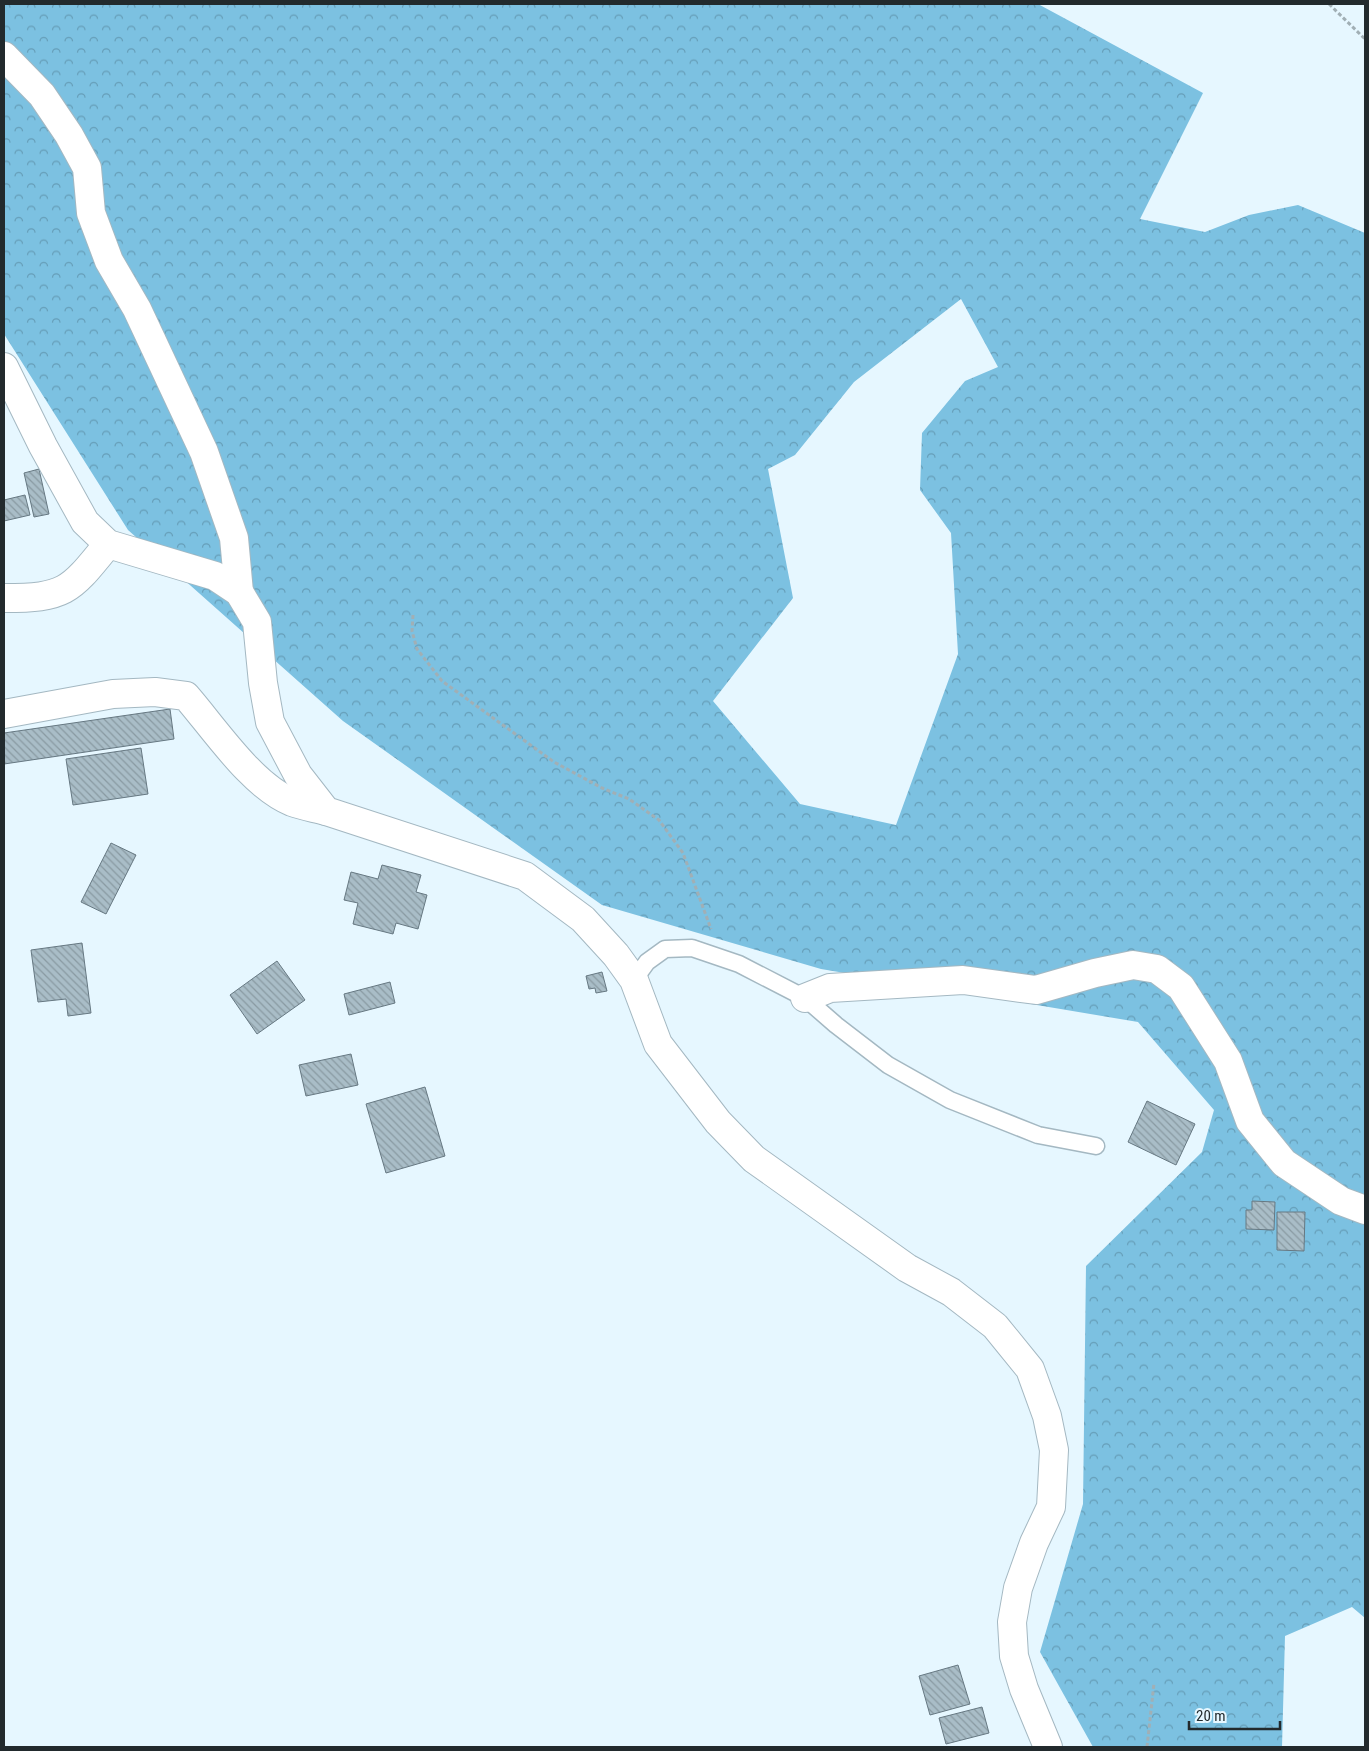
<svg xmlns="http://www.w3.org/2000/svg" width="1369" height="1751" font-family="'Roboto Condensed',sans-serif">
<defs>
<pattern id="forest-crowns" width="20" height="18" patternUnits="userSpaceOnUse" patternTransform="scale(1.25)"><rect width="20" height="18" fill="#7cc1e1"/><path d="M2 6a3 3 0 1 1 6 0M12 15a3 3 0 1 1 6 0" fill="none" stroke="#659db7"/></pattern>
<pattern id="building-back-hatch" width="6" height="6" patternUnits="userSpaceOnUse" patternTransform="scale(1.25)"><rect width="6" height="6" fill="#a9bdc7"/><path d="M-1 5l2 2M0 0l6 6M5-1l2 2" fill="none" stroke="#899aa2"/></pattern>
</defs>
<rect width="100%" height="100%" fill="#e6f7ff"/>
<!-- forest -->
<path fill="url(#forest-crowns)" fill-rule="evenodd" d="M4,4H1038L1203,93L1140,219L1205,232L1249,215L1298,205L1365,233V1618L1352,1607L1285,1636L1282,1747H1093L1040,1652L1083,1504L1086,1266L1202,1152L1214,1110L1138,1022L821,969L602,905L343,721L128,530L4,334ZM961,299L998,367L965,381L922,433L920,490L951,533L958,654L896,825L800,804L713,701L793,598L768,469L795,455L854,382Z"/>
<!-- building -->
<g fill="url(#building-back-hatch)" stroke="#667882">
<polygon points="39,469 49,514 34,517 24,473"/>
<polygon points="25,495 30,515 4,521 4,500"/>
<polygon points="170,709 174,739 4,764 4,733"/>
<polygon points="141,748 148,794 73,805 66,759"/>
<polygon points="111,843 136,855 106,914 81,902"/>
<polygon points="382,865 421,875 416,892 427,895 418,929 396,923 393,934 353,924 358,903 344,900 351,872 378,879"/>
<polygon points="82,943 91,1013 68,1016 66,999 38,1002 31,950"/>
<polygon points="277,961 305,1000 257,1034 230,995"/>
<polygon points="602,972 607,991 596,993 595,988 589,989 586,976"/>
<polygon points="390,982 395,1003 349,1015 344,994"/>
<polygon points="351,1054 358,1085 306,1096 299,1065"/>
<polygon points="425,1087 445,1156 386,1173 366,1104"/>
<polygon points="1147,1101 1195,1124 1176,1165 1128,1142"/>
<polygon points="1252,1201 1275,1202 1274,1230 1246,1229 1246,1210 1252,1210"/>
<polygon points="1277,1212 1305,1212 1304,1251 1277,1250"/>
<polygon points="958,1665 970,1704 930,1715 919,1676"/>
<polygon points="982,1707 989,1733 946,1744 939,1718"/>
</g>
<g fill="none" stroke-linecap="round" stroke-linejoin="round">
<defs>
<polyline id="lane" points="634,980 647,962 665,949 692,948 739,964 805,998 836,1025 888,1065 950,1100 1038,1135 1096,1146"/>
<g id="street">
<polyline points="4,56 42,95 69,135 87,168 91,213 109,261 137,309 204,452 234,538 239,592"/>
<polyline points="4,367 43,446 85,522 108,544 215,576 239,592 257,622 263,683 270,722 298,775 326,811 525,876 583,919 616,955 634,980 658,1044 718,1122 754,1159 907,1268 951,1292 995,1326 1030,1369 1047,1416 1054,1450 1051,1507 1034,1543 1018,1588 1012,1622 1014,1656 1024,1689 1048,1747"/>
<path d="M4,598C66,598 70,591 108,544"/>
<path d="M4,714L113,694L155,692L186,696C214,728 252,786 292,802C303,806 315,808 326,811"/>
<polyline points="805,998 830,988 963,980 1036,990 1095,973 1133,965 1157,969 1181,987 1228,1061 1250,1121 1284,1163 1341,1201 1365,1210"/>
</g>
</defs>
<!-- lane casing -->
<use href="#lane" stroke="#a4b8c2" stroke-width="19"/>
<!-- street casing -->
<use href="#street" stroke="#a4b8c2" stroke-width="30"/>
<!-- path -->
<g stroke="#a1afb5" stroke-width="3" stroke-dasharray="4 2.5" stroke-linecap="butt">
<polyline points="1329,4 1365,39"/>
<polyline points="413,615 412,631 417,649 442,681 554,762 602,788 629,799 659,820 683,853 711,929"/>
<polyline points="1147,1747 1154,1683"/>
</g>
<!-- lane -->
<use href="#lane" stroke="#fff" stroke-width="16"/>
<!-- street -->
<use href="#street" stroke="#fff" stroke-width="28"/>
</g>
<!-- border -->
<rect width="1369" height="1751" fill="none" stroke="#222a2d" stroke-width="10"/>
<!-- scale -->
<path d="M1189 1721v8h91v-8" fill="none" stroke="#222a2d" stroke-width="2.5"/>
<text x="1196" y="1721" font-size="15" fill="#222a2d" stroke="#e6f7ff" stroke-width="4" paint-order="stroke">20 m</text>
</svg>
